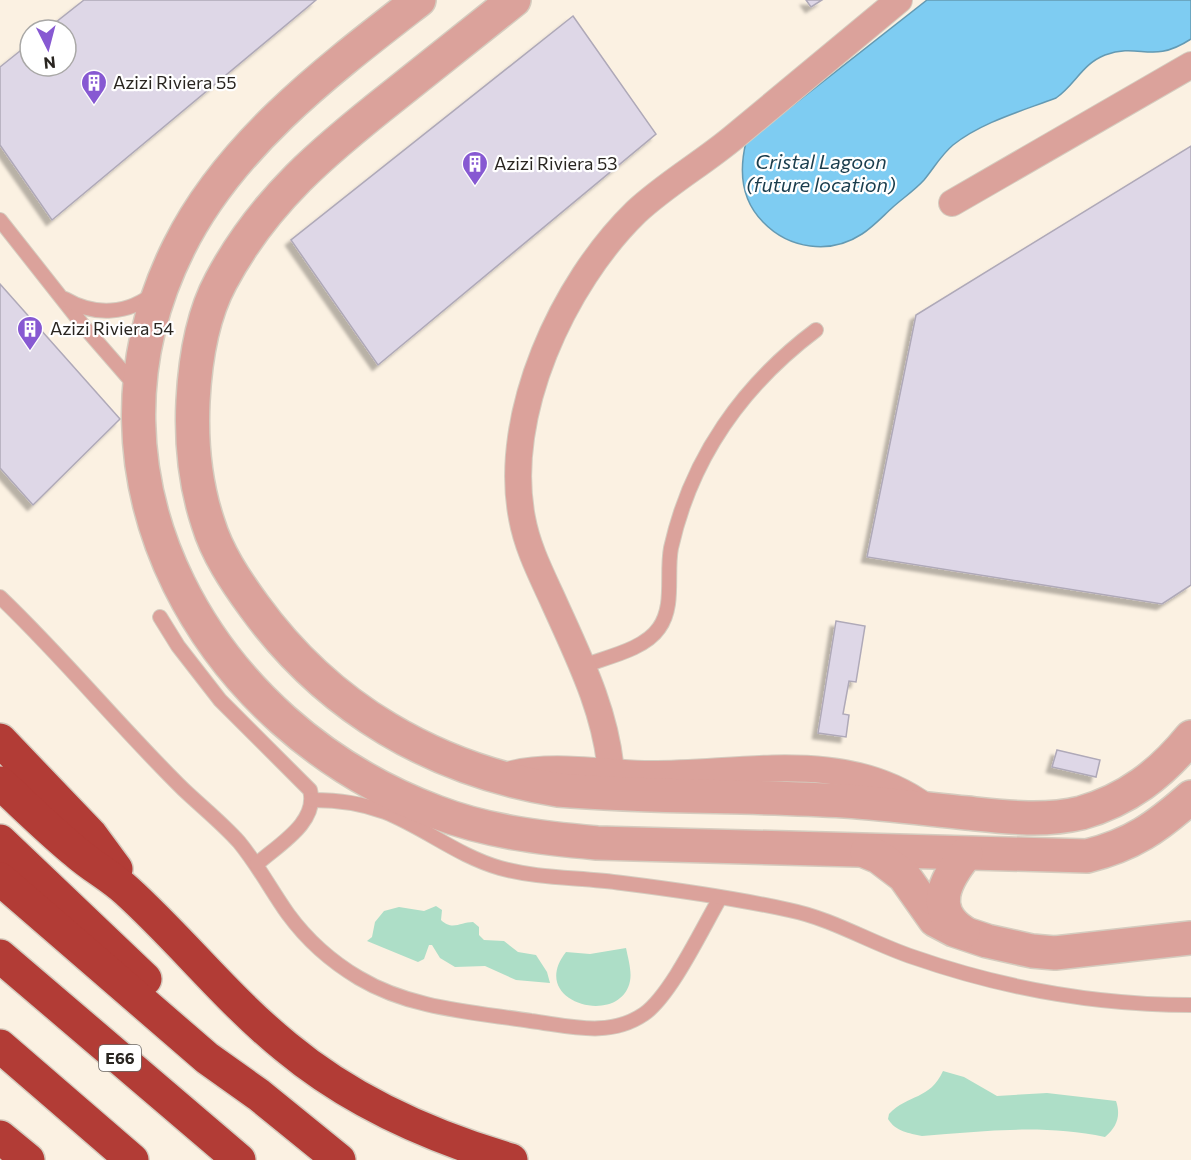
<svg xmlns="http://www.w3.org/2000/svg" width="1191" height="1160" font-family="Commissioner,sans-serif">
<defs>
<filter id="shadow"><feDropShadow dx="-5.5" dy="5.5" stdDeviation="1.5" flood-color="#0004"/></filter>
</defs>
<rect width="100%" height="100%" fill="#fbf1e2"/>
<!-- green -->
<g fill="#addec7">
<path d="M436,906L442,910L441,920C452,931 461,922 473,922L479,927V935L484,940L504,941L518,952L536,955L547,972L550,983L516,980L485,966L455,967L440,958L432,945H429L424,959L418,962L367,941L372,937L375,922L384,911L399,907L424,911Z"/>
<path d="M626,948C628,958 632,971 630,981C621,1028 526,1003 566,952L590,954Z"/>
<path d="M943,1071L964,1077L997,1096L1047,1093L1116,1101C1121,1116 1117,1127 1105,1137C1044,1124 984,1131 922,1136C909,1133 896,1132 888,1119L889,1114C908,1094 930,1100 943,1071Z"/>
</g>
<!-- water -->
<path fill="#7eccf2" stroke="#649ab3" stroke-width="1.5" d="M927,0H1191V39C1151,65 1141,42 1105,55C1082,64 1075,85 1056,98C1022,111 982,122 953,145C941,155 934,168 924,180C915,190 903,198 893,207C883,216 873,227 862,234C830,255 789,249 763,222C741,200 739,171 746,142Z"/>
<!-- building -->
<g fill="#ded7e7" stroke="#afa9b8" stroke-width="1.5" filter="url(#shadow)">
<polygon points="84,0 316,0 52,220 0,145 0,67 30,43 30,66 66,66 66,30 46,30"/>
<polygon points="806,0 822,0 811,7"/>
<polygon points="573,16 656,134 378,365 291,240"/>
<polygon points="1191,146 1191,585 1162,604 867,557 916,315"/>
<polygon points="0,284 120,419 33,505 0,468"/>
<polygon points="836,621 865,626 856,682 849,681 843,714 849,715 846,737 818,733"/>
<polygon points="1057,750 1100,760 1096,777 1052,767"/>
</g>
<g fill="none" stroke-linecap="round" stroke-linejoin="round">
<defs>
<g id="service">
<polyline points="0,220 86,329 139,390"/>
<path d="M65,299C94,316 129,315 155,292"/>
<path d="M0,597C64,658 120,727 183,789C202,807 222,823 239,842C258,865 271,890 288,914C307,940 332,962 359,978C411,1009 473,1012 531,1021C570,1026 609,1038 644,1014C671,995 702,929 720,898"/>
<path d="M160,617L178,646L220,700L310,790C319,822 278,845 257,864"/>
<path d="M583,666C606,657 644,650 659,628C675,606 666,574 671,548C691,458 743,385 816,330"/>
<path d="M313,800C338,800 361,803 385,812C425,828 458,856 500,868C539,879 581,877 622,883C678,890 734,898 789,910C833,919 871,943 913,957C1002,988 1097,1005 1191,1005"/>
</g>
<g id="minor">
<polyline points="952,203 1191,65"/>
<path d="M611,772C606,710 577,654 552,598C540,572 527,546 522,518C502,415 563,283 636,212C666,184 703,163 734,137C789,91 844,45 899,0"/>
<path d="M512,774C554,764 601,773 644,774C737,776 844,746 926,807"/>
</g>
<g id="tertiary">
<path d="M419,0C330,69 230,144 179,247C64,477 208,727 436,812C488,832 542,838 597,843L1087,856C1132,845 1157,827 1191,797"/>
<path d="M514,0C475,31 435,63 396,94C325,150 264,200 221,281C202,316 195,362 193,401C191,442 195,484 208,523C217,553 235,580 254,606C328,708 434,770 558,790C653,798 749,795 845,801C886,804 927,809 967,813C1005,817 1043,822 1081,813C1127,800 1161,774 1191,737"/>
<polyline points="867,852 879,857 904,876 935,920 954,930 987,941 1032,951 1055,953 1191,938"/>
<path d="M963,932C929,909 945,880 966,854"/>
</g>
<g id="motorway">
<polyline points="0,740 91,835 116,869"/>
<path d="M0,783C25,806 50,831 77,853C93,867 112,877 127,891C182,941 228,1000 286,1047C352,1102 429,1136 511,1160"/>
<polyline points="0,841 145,979"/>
<polyline points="0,879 207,1058 259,1095 339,1160"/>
<polyline points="0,956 239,1160"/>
<polyline points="0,1046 132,1160"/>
<polyline points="0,1137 28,1160"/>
</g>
</defs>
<!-- service casing -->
<use href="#service" stroke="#d5ccbf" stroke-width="16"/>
<!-- minor casing -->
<use href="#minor" stroke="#d5ccbf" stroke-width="28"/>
<!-- tertiary casing -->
<use href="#tertiary" stroke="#d5ccbf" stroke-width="36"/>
<!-- motorway casing -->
<use href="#motorway" stroke="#d5ccbf" stroke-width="36"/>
<!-- service -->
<use href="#service" stroke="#dba29b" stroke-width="14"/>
<!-- minor -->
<use href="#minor" stroke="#dba29b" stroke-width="26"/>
<!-- tertiary -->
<use href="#tertiary" stroke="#dba29b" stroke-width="33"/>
<!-- motorway -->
<use href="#motorway" stroke="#b23c36" stroke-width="33"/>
</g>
<!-- icons -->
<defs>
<symbol id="building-pin" viewBox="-11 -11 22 30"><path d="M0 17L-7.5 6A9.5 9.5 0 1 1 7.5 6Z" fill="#8759d2" stroke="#fff"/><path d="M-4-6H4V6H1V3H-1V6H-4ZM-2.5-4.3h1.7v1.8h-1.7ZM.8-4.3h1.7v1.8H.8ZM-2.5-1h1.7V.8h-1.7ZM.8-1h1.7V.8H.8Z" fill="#fff"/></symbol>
</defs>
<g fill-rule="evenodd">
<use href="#building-pin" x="79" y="68" width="30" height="40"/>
<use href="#building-pin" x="460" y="149" width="30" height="40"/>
<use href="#building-pin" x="15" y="314" width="30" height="40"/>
</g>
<g text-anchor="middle" stroke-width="4.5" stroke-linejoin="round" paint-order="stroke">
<!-- shield labels -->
<rect fill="#fff" stroke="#696663" stroke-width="1.5" x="99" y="1045" width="42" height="26" rx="4.5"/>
<g font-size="16" font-weight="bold" fill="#292520">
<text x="120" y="1064">E66</text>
</g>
<!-- poi labels -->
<g font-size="18" fill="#292520" stroke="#fff" text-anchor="start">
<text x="113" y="89">Azizi Riviera 55</text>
<text x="494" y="170">Azizi Riviera 53</text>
<text x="50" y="335">Azizi Riviera 54</text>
</g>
<!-- water labels -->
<g font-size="20" font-style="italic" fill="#1a3d4d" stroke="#fff">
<text x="821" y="169">Cristal Lagoon<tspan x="821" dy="23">(future location)</tspan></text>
</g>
</g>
<!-- north arrow -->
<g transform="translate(48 48) rotate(174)"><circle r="28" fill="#ffffff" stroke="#a9a8a6" stroke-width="1.5"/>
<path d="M0-4.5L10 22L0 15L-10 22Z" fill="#8759d2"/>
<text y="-9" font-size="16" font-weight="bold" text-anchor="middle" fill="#292520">N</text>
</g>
</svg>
